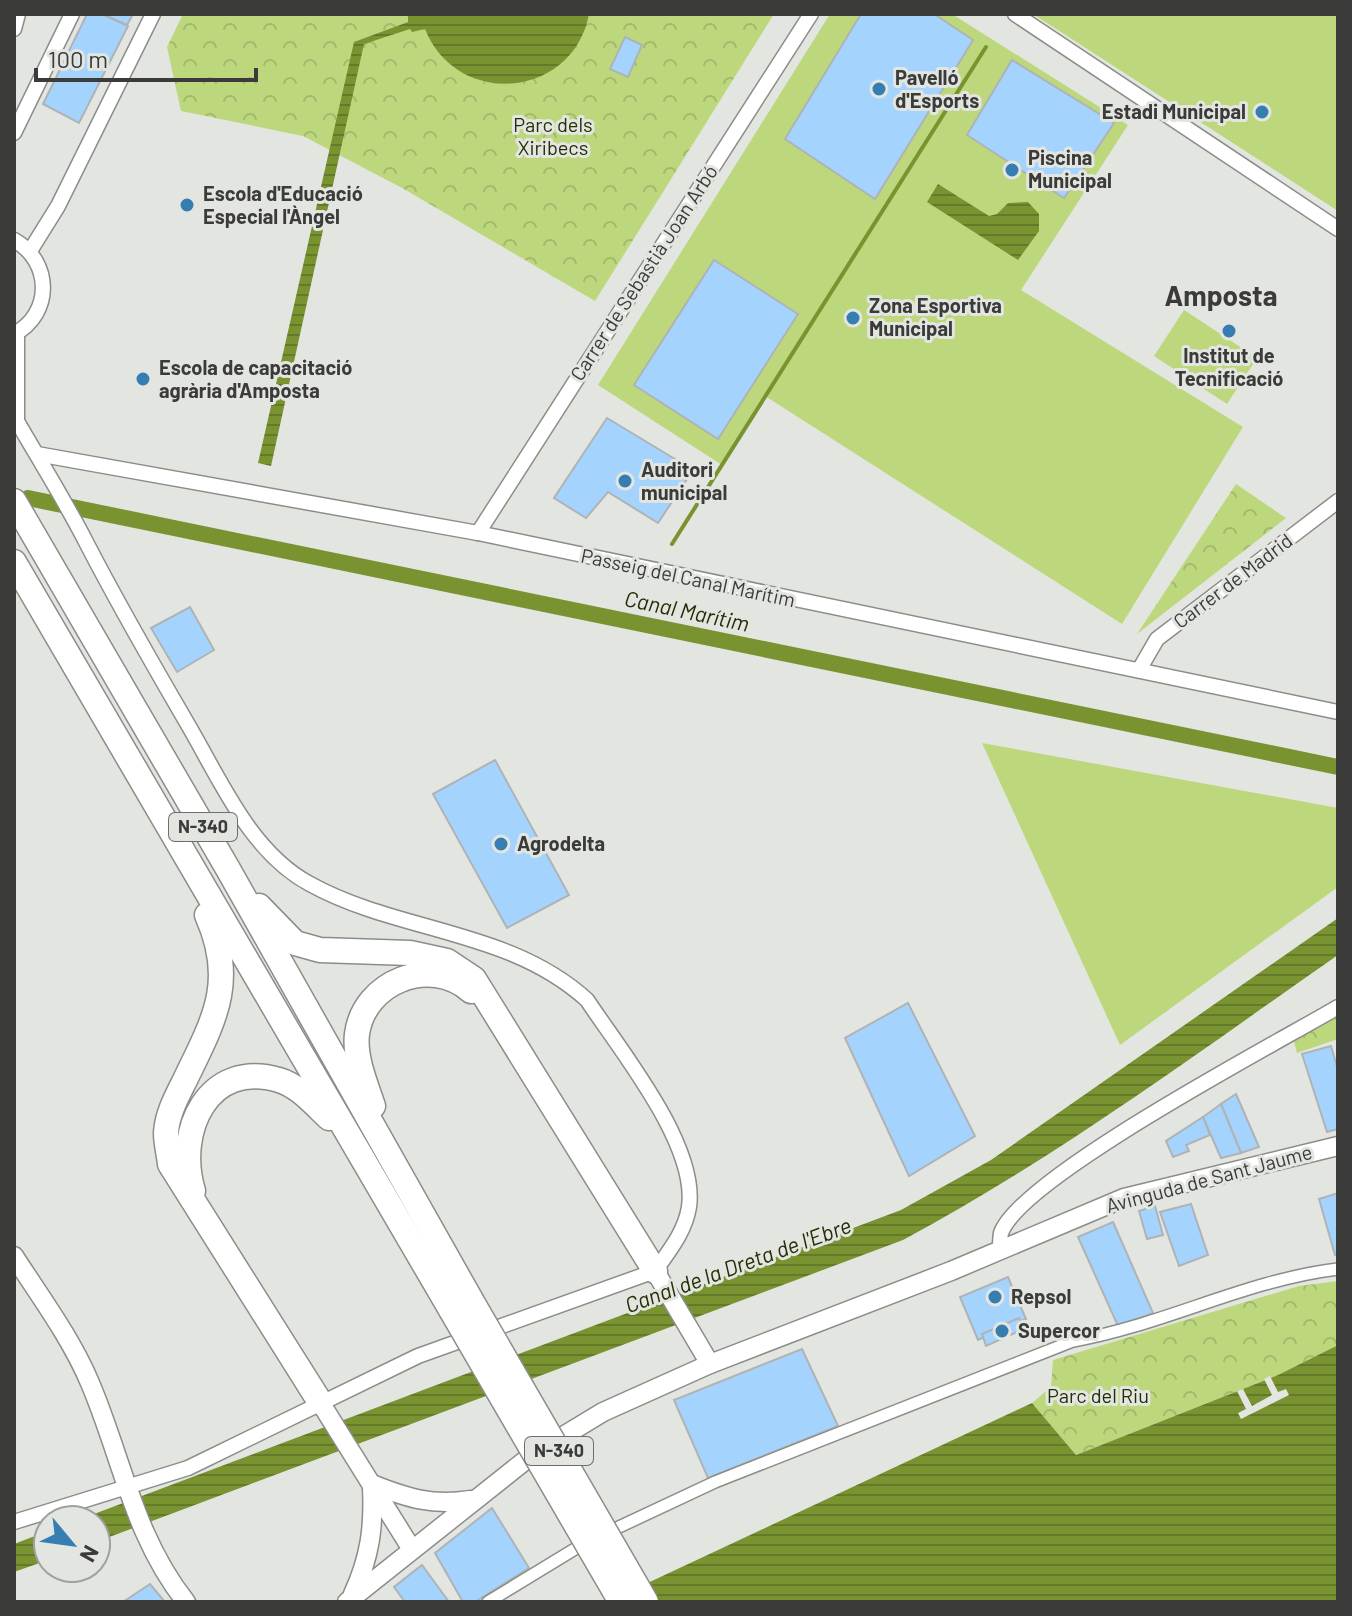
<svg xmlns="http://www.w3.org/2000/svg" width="1352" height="1616" font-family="Barlow,sans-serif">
<defs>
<pattern id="forest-crowns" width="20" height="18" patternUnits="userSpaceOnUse" patternTransform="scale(2)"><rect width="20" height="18" fill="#bdd87c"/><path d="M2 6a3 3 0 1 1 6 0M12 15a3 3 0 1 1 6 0" fill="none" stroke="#a3ba6c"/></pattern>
<pattern id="water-rules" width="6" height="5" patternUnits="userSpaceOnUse" patternTransform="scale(2)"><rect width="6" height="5" fill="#7a9331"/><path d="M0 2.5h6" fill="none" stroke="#65792b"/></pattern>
</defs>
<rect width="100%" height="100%" fill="#e3e5e1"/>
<!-- green -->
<g fill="#bdd87c">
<polygon points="830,14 952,14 1128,125 1021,290 1243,427 1122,624 765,396 722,465 598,385"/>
<polygon points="1033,14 1338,14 1338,211"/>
<polygon points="1184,310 1257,358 1227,404 1154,356"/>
<polygon points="982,743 1338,808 1338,887 1120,1045"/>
</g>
<!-- forest -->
<g fill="url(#forest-crowns)">
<polygon points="183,14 774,14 595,301 404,189 303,136 181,111 167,47"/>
<polygon points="1236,484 1286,518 1137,634"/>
<polygon points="1338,1015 1338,1039 1297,1053 1293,1038"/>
<polygon points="1338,1281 1338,1345 1278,1375 1076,1455 1032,1403 1051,1387 1053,1360 1299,1286"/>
</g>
<!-- water -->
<g fill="url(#water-rules)">
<path d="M417,14H589C573,99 457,109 425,29L412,32L410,29L364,44L271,466L258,463L354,42L408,22V16Z"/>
<polygon points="938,184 989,216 997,214 1008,203 1028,202 1039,214 1039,231 1018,260 927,202"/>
<path d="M1338,918V955C1196,1054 1056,1158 903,1240L96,1542V1520H78L901,1210L991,1160Z"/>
<polygon points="1338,1345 1338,1602 607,1602 1032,1403 1076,1455 1278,1375"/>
<polygon points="48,1531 48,1560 14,1572 14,1544"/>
</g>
<!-- pier -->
<polygon fill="#e3e5e1" points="1270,1376 1278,1392 1286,1389 1289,1395 1241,1419 1238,1413 1246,1409 1237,1391 1243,1389 1252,1406 1272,1395 1264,1379"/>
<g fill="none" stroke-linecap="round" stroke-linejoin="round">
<!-- stream -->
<g stroke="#7a9331" stroke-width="4">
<polyline points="672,544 986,47"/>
<polyline points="647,627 649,620"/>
</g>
<!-- canal -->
<polyline stroke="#7a9331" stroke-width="16" points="28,498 1338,767"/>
</g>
<!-- building -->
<g fill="#a4d4fd" stroke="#afb3b6" stroke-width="2">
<polygon points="87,14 102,14 128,26 79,123 43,104"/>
<polygon points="102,14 133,14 127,25"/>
<polygon points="861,14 934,14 973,40 875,199 785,139"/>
<polygon points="625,37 642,45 628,77 610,69"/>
<polygon points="1012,60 1114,123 1064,198 967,135"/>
<polygon points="714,260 798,314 718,439 634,385"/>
<polygon points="607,418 693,470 658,523 608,492 586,518 554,498"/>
<polygon points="190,607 214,650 177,672 151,628"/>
<polygon points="495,760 569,895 507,928 433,794"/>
<polygon points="908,1003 975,1136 909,1176 845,1038"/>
<polygon points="1331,1046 1338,1070 1338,1129 1327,1132 1302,1054"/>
<polygon points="1236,1094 1259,1147 1241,1153 1221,1104"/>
<polygon points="1221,1104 1241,1153 1221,1158 1203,1117"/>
<polygon points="1203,1117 1210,1135 1186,1145 1189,1151 1173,1157 1166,1141"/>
<polygon points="1338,1193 1338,1254 1335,1255 1319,1199"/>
<polygon points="1191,1204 1208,1255 1179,1266 1160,1212"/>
<polygon points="1155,1206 1163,1235 1147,1239 1139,1211"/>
<polygon points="1113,1222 1153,1313 1118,1326 1078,1237"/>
<polygon points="1008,1277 1026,1319 978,1340 960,1297"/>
<polygon points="1019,1318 1024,1329 986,1346 982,1334"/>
<polygon points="802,1349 838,1426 708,1478 674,1400"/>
<polygon points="492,1508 529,1568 475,1602 463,1602 435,1553"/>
<polygon points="422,1565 449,1602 405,1602 394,1587"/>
<polygon points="150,1584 165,1602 123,1602"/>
</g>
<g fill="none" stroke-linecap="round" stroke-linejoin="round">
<defs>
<g id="pedestrian">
<path d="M604,1534L715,1482L1073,1341C1164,1325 1246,1280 1338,1269"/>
<polyline points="488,1602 588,1541"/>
</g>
<g id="minor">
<polyline points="1015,14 1338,229"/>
<polyline points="14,29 18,14"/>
<polyline points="14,133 72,14"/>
<path d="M14,240C52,261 53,314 14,334"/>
<polyline points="30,251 58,206 153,14"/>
<path d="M14,416C38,458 64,499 86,542C118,604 152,663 187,723C220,779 250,852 310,884C399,933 509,929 587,1000C620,1050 698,1145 689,1207C685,1232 669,1251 655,1271L418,1356L188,1468L14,1522"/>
<polyline points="17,421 17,333"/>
<polyline points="37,454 478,533 1338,712"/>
<polyline points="478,533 811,14"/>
<polyline points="1139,670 1157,639 1338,501"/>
<path d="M1000,1251C1000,1245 1000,1238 1001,1233C1021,1177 1277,1043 1338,1007"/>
</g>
<g id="tertiary">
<path d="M14,1256C41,1298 71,1338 90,1383C122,1458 134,1537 186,1602"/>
<polyline points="655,1271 710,1364"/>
<polyline points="320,1402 411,1548"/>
<path d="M372,1484C407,1498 432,1506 470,1500"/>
<path d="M353,1594C370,1557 374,1527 372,1487"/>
<polyline points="347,1602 532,1455 603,1412 710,1364 951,1271 1124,1198 1338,1146"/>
</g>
<g id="trunk">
<polyline points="14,501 228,869 471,1300"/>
<polyline points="14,562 451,1310"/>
<polyline points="259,906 295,943 320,950 410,953 447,961 474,979 655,1271"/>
<path d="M207,915C237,982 214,1020 185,1080C177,1096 167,1114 166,1133C166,1143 169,1154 170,1164L320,1402"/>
<path d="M373,1106C366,1085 354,1057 357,1034C364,982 430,955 471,991"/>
<path d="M193,1191C175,1131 208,1059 279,1080C299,1086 314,1104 329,1118"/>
</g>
</defs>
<!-- pedestrian casing -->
<use href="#pedestrian" stroke="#8b8d89" stroke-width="14"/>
<!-- minor casing -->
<use href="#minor" stroke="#8b8d89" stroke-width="17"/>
<!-- tertiary casing -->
<use href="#tertiary" stroke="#8b8d89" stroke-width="21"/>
<!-- trunk casing -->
<use href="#trunk" stroke="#8b8d89" stroke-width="27"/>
<!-- pedestrian -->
<use href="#pedestrian" stroke="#fff" stroke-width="11"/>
<!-- minor -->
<use href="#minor" stroke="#fff" stroke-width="14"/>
<!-- tertiary -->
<use href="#tertiary" stroke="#fff" stroke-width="18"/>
<!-- trunk -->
<use href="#trunk" stroke="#fff" stroke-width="24"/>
<defs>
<g id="trunk-bridge">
<polyline points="471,1300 646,1602"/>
<polyline points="451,1310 621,1602"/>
</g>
</defs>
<!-- trunk-bridge casing -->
<use href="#trunk-bridge" stroke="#8b8d89" stroke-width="27" stroke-linecap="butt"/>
<!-- trunk-bridge -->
<use href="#trunk-bridge" stroke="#fff" stroke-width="24"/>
</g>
<!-- markers -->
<g fill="#367db2" stroke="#e3e5e1" stroke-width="3">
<circle cx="879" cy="89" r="8"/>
<circle cx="1262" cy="112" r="8"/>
<circle cx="1012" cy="170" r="8"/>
<circle cx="187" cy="205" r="8"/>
<circle cx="853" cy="318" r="8"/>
<circle cx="1229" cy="331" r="8"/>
<circle cx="143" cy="379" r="8"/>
<circle cx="625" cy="481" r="8"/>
<circle cx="501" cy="844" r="8"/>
<circle cx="995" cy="1297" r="8"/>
<circle cx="1002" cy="1331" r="8"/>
</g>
<g text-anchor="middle" stroke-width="6" stroke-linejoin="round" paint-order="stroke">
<!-- shield labels -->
<g fill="#e3e5e1" stroke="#6d6f6c" stroke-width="2">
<rect x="169" y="813" width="68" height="28" rx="6"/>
<rect x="525" y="1437" width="68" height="28" rx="6"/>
</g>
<g font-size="18" font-weight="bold" fill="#3b3c3a">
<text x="203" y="833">N-340</text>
<text x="559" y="1457">N-340</text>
</g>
<!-- poi labels -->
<g font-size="20" font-weight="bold" fill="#3b3c3a" stroke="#e3e5e1" text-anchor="start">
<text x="895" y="85">Pavelló<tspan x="895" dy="23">d'Esports</tspan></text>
<text x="1246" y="119" text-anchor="end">Estadi Municipal</text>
<text x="1028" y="165">Piscina<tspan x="1028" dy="23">Municipal</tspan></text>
<text x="203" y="201">Escola d'Educació<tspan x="203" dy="23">Especial l'Àngel</tspan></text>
<text x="869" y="313">Zona Esportiva<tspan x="869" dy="23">Municipal</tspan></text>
<text x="1229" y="363" text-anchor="middle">Institut de<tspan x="1229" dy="23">Tecnificació</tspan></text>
<text x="159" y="375">Escola de capacitació<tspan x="159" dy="23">agrària d'Amposta</tspan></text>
<text x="641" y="477">Auditori<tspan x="641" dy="23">municipal</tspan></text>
<text x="517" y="851">Agrodelta</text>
<text x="1011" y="1304">Repsol</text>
<text x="1018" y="1338">Supercor</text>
</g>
<!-- park labels -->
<g font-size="20" fill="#252f06" stroke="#e3e5e1">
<text x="553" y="132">Parc dels<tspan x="553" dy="23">Xiribecs</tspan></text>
<text x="1098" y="1403">Parc del Riu</text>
</g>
<!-- street labels -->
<g font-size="20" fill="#3b3c3a" stroke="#e3e5e1">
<text transform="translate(644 273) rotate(-57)" y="7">Carrer de Sebastià Joan Arbó</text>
<text transform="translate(688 578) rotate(12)" y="7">Passeig del Canal Marítim</text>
<text transform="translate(1233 581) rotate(-37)" y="7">Carrer de Madrid</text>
<text transform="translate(1209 1179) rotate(-15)" y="7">Avinguda de Sant Jaume</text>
</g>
<!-- water labels -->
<g font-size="22" font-style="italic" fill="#232e04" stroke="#e3e5e1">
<text transform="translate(687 611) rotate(12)" y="8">Canal Marítim</text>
<text transform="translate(738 1265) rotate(-20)" y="8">Canal de la Dreta de l'Ebre</text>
</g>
<!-- district labels -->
<g font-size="28" font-weight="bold" fill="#3b3c3a" stroke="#e3e5e1">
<text x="1221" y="306">Amposta</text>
</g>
</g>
<!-- border -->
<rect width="1352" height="1616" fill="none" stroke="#3b3c3a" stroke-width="32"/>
<!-- north arrow -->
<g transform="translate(72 1544) rotate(119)"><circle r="38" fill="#e3e5e1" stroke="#a0a19e" stroke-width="2"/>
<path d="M0-6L14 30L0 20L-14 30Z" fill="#367db2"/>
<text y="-12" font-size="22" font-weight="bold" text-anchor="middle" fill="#3b3c3a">N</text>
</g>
<!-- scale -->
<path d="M36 68v12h220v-12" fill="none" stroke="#3b3c3a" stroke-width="4"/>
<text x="48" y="68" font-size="24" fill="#3b3c3a" stroke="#e3e5e1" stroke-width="6" paint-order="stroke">100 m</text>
</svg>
